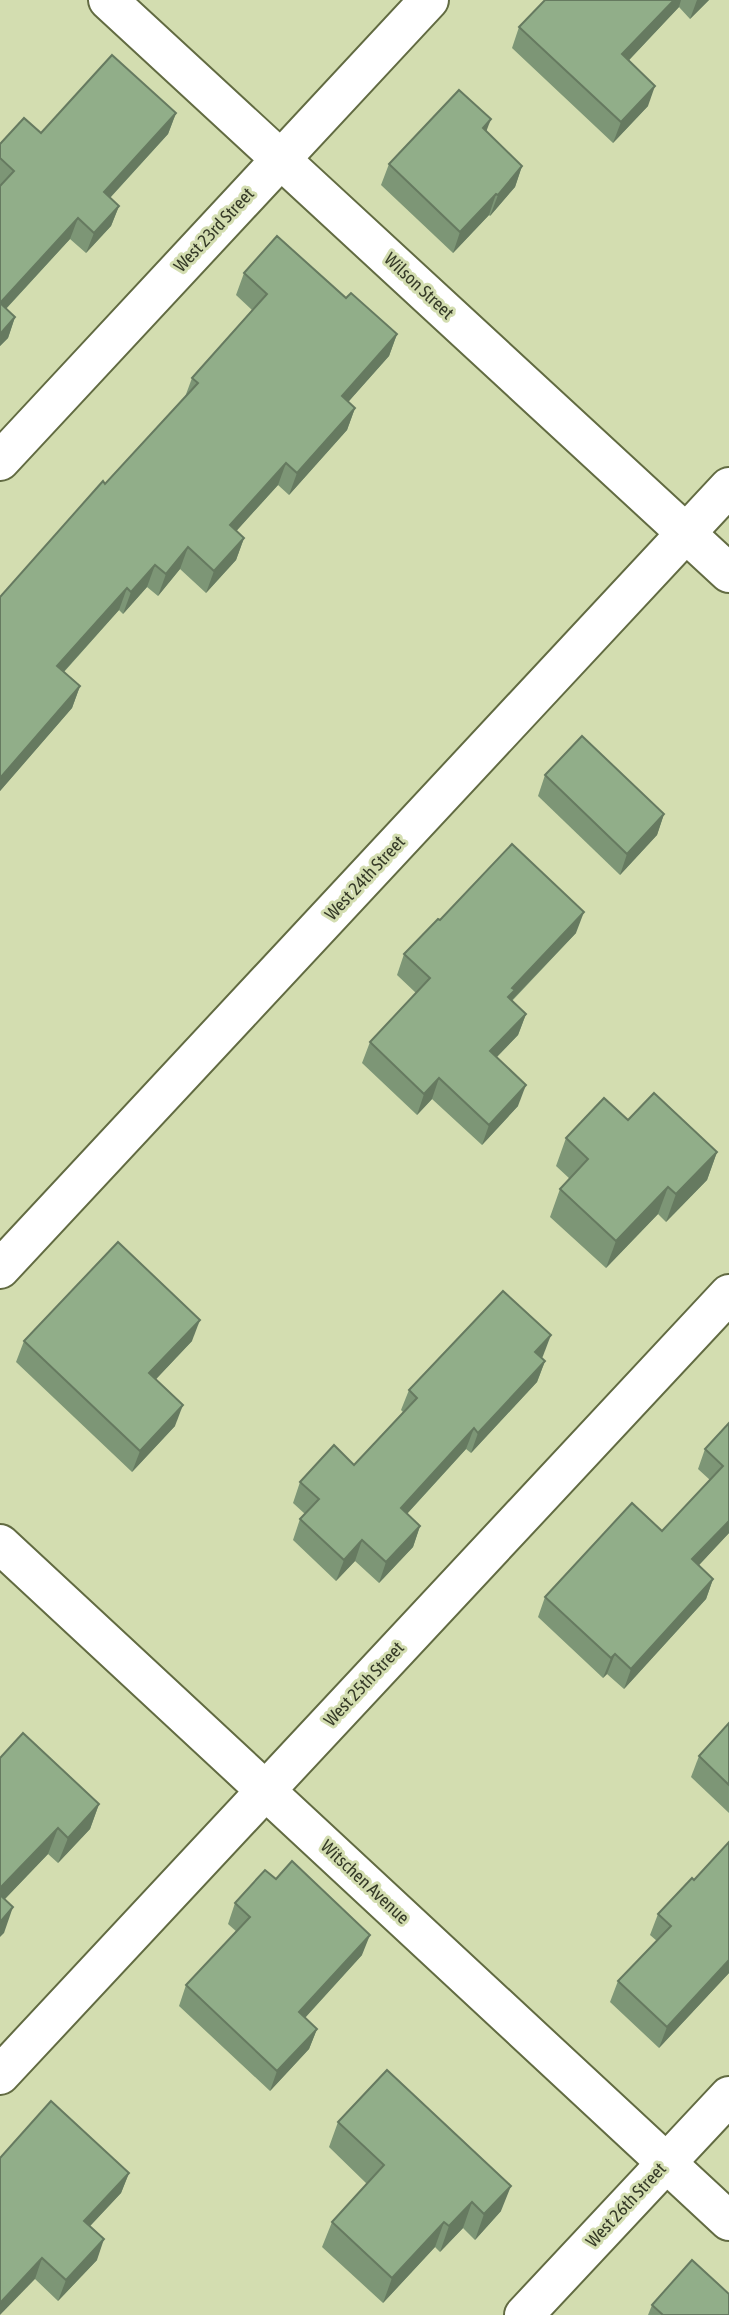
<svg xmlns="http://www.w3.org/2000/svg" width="729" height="2315" font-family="'Asap Condensed',sans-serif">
<rect width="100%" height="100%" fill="#d3ddb0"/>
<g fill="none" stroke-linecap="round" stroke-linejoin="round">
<defs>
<g id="street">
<polyline points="108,0 729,573"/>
<polyline points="0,461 429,0"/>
<polyline points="0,1269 729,487"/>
<polyline points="0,1544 729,2221"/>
<polyline points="0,2075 729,1294"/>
</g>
<polyline id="secondary" points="524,2315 729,2096"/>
</defs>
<!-- street casing -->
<use href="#street" stroke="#626b42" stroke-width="42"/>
<!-- secondary casing -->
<use href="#secondary" stroke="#626b42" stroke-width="42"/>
<!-- street -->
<use href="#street" stroke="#fff" stroke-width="38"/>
<!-- secondary -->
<use href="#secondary" stroke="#fff" stroke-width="38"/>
</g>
<!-- wall -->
<g fill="#7d9676">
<polygon points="545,0 709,0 690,19 679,7 629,60 648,106 613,143 512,48 519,27"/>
<polygon points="176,113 168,134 110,198 119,206 111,226 86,253 70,239 6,309 15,317 8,338 0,346 0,144 41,133"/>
<polygon points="486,131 522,166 515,187 490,216 489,215 453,253 381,185 389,164"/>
<polygon points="244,273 346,298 397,334 389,356 348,402 355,408 347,430 289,495 278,485 236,531 244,538 236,560 206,593 180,569 158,596 147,587 123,614 119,610 64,672 80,686 72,708 0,791 0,597 185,397 192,378 252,310 236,295"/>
<polygon points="545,775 664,814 657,835 620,875 538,796"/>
<polygon points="440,920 576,933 512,1001 526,1014 518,1035 497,1057 518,1106 482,1145 432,1099 417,1115 362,1063 370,1042 416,993 397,975 404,954"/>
<polygon points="628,1120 717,1152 707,1180 666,1222 658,1214 606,1268 550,1217 560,1189 570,1179 556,1166 566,1138"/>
<polygon points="24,1341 192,1341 156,1379 175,1426 132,1472 16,1362"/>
<polygon points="543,1356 542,1358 545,1361 537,1382 471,1453 466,1449 407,1514 420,1526 413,1547 379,1583 355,1561 336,1581 293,1540 300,1519 305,1514 293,1503 300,1482 354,1465 403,1412 401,1410 409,1390"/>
<polygon points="729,1423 729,1533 699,1565 713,1579 706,1599 624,1689 607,1674 603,1678 538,1617 545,1597 662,1531 710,1480 698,1469 705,1449"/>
<polygon points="729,1723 729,1813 691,1777 699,1756"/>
<polygon points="0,1758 99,1804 90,1829 58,1863 48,1854 5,1899 4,1933"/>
<polygon points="729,1842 729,1973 659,2048 610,2002 618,1981 657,1941 650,1935 658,1914 694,1880"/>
<polygon points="235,1903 362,1955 305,2018 317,2029 309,2049 270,2091 179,2006 186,1985 237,1932 228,1924"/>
<polygon points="338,2122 501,2211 475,2240 463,2228 440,2252 435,2247 383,2303 322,2247 332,2222 367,2184 329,2147"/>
<polygon points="0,2158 129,2173 121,2193 90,2226 97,2260 58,2301 35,2279"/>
<polygon points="652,2305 729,2315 648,2315"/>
</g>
<!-- shaded-wall -->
<g fill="#667a60">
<polygon points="674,0 681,0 679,7 615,75 622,54"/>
<polygon points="697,0 709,0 690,19"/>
<polygon points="655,86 648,106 613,143 621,122"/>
<polygon points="176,113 168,134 96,213 104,192"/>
<polygon points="491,119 483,140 483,128"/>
<polygon points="522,166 515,187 490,216 498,195"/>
<polygon points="496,194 489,215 453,253 460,232"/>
<polygon points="119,206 111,226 86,253 94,233"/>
<polygon points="78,218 70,239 0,315 0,303"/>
<polygon points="15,317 8,338 0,346 0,334"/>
<polygon points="397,334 389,356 334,418 342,396"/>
<polygon points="355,408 347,430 289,495 297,473"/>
<polygon points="286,463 278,485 222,547 230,525"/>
<polygon points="244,538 236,560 206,593 214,571"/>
<polygon points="188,547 180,569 158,596 166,574"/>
<polygon points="155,565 147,587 123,614 131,592"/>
<polygon points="127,588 119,610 49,688 57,666"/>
<polygon points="80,686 72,708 0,791 0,778"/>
<polygon points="664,814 657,835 620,875 627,854"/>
<polygon points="584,912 576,933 510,1002 500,1018 512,988"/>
<polygon points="526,1014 518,1035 482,1072 490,1051"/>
<polygon points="439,1078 432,1099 417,1115 424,1094"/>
<polygon points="526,1085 518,1106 482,1145 489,1125"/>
<polygon points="717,1152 707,1180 666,1222 676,1194"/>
<polygon points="668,1187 658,1214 606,1268 616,1241"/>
<polygon points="200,1320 192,1341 142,1394 149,1373"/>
<polygon points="551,1335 543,1356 527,1373 535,1352"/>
<polygon points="545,1361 537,1382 471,1453 478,1433"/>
<polygon points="183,1405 175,1426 132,1472 140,1451"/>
<polygon points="474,1428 466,1449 393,1529 401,1508"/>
<polygon points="729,1521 729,1533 685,1580 692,1559"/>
<polygon points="420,1526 413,1547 379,1583 386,1562"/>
<polygon points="362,1540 355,1561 336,1581 344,1560"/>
<polygon points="713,1579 706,1599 624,1689 631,1669"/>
<polygon points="615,1654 607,1674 603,1678 611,1658"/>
<polygon points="99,1804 90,1829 58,1863 68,1838"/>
<polygon points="58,1828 48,1854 0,1904 0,1888"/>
<polygon points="13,1907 4,1933 0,1937 0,1922"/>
<polygon points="370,1935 362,1955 291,2033 299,2012"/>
<polygon points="729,1960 729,1973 659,2048 667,2027"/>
<polygon points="317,2029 309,2049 270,2091 277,2071"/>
<polygon points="129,2173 121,2193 76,2241 84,2221"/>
<polygon points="511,2186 501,2211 475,2240 484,2214"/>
<polygon points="472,2202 463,2228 440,2252 449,2226"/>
<polygon points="444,2222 435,2247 383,2303 392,2278"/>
<polygon points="104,2239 97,2260 58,2301 66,2280"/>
<polygon points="42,2258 35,2279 0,2315 0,2303"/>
</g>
<!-- building -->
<g fill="#91ae89" stroke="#667a60" stroke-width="2">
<polygon points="545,0 674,0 622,54 655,86 621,122 519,27"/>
<polygon points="112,55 176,113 104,192 119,206 94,233 78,218 0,303 0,186 14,171 0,158 0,144 24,118 41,133"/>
<polygon points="459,90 491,119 483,128 522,166 498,195 496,194 460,232 389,164"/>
<polygon points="277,236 346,298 351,293 397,334 342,396 355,408 297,473 286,463 230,525 244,538 214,571 188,547 166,574 155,565 131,592 127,588 57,666 80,686 0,778 0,597 103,481 105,484 198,383 192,378 267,294 244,273"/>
<polygon points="0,303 15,317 0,334"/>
<polygon points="582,736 664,814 627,854 545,775"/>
<polygon points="512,844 584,912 512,988 515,990 508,997 526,1014 490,1051 526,1085 489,1125 439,1078 424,1094 370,1042 430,978 404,954 438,919 440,920"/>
<polygon points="654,1093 717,1152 676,1194 668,1187 616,1241 560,1189 588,1159 566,1138 604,1098 628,1120"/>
<polygon points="118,1242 200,1320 149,1373 183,1405 140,1451 24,1341"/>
<polygon points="503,1291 551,1335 535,1352 545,1361 478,1433 474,1428 401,1508 420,1526 386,1562 362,1540 344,1560 300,1519 319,1499 300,1482 334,1445 354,1465 417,1398 409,1390"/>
<polygon points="729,1423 729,1521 692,1559 713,1579 631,1669 615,1654 611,1658 545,1597 632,1503 662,1531 723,1466 705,1449"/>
<polygon points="729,1723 729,1785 699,1756"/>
<polygon points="23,1733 99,1804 68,1838 58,1828 0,1888 0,1758"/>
<polygon points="729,1842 729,1960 667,2027 618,1981 671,1926 658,1914 692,1878 694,1880"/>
<polygon points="292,1861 370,1935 299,2012 317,2029 277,2071 186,1985 250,1917 235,1903 265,1870 276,1879"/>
<polygon points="0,1895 13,1907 0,1922"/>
<polygon points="387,2070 511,2186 484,2214 472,2202 449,2226 444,2222 392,2278 332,2222 384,2165 338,2122"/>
<polygon points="51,2101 129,2173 84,2221 104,2239 66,2280 42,2258 0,2303 0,2158"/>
<polygon points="692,2260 729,2294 729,2315 663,2315 652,2305"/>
</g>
<g text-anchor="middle" stroke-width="6" stroke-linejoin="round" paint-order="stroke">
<!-- street labels -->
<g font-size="18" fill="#353a27" stroke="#d3ddb0">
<text transform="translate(214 230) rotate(-47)" y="6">West 23rd Street</text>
<text transform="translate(419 286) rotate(43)" y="6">Wilson Street</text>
<text transform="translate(365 878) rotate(-47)" y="6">West 24th Street</text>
<text transform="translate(364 1684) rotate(-47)" y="6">West 25th Street</text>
<text transform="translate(365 1882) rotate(43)" y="6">Witschen Avenue</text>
<text transform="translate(626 2205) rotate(-47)" y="6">West 26th Street</text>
</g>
</g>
</svg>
